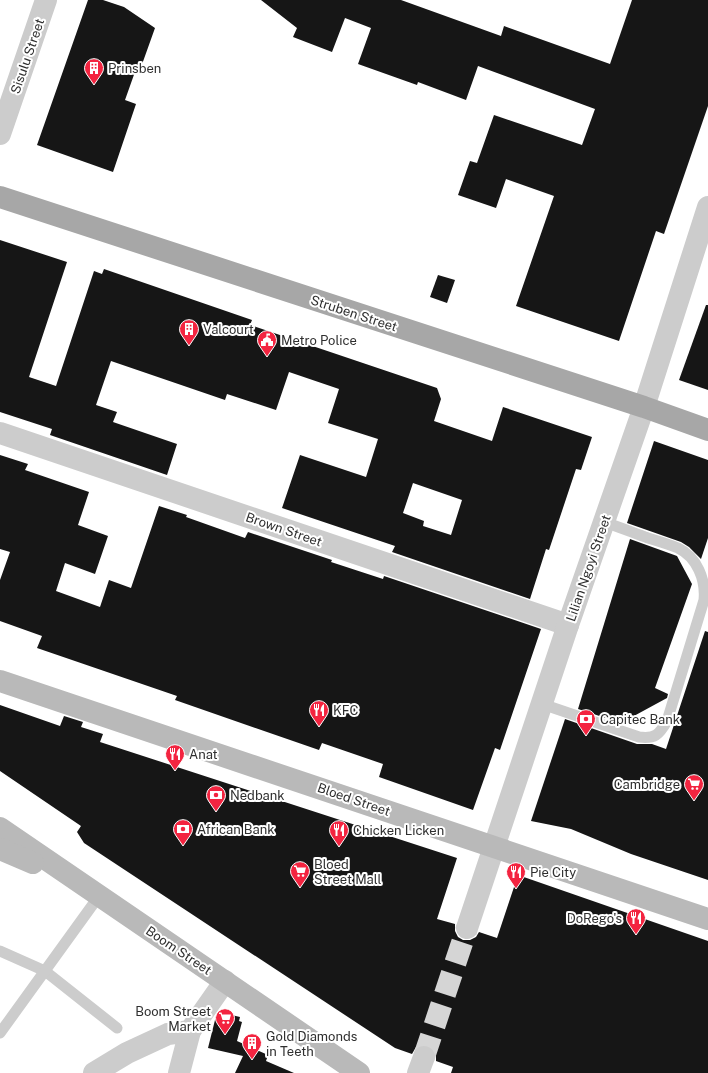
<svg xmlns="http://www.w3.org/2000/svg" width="708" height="1073" font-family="'Public Sans',sans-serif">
<rect width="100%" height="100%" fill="#fff"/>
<!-- building -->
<g fill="#161616" fill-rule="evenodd">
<polygon points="88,0 103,0 124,7 155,28 140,70 136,69 125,100 136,104 113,172 37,145"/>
<polygon points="261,0 401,0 501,36 504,26 610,64 632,0 708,0 708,106 664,234 656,231 619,341 516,306 554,196 506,179 496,208 458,195 470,161 477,163 494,115 582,145 595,109 478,66 466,100 418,82 417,85 358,64 371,28 345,18 332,52 293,37 297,28"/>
<path d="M0,240L67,262L29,377L56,386L94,271L102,274L104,269L252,320L250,325L437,388L441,399L434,421L492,441L503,407L592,437L581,470L576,469L549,550L546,549L530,599L392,552L395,546L282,508L300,455L366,477L378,439L328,423L339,389L289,372L276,410L227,394L225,400L111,361L96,405L117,412L113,422L177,444L167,475L50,435L52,429L0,412ZM413,483L462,500L451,535L423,526L424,521L403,513Z"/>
<polygon points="438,275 455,280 447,303 430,297"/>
<polygon points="706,305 708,305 708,390 679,380"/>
<polygon points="654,441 708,460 708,538 701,559 689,547 681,542 627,523"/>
<polygon points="0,455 28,464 25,470 89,492 78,525 108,536 95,574 65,563 56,591 100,607 109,580 131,588 159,506 187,515 186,517 245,538 248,532 332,560 331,562 383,579 384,576 541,629 500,750 495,748 473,810 379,777 383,764 322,743 319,750 175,700 177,696 37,648 42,636 0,621 0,580 10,552 0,549"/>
<polygon points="630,539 677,556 692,584 655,688 668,694 667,698 621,723 578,709"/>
<polygon points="705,631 708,632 708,880 631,854 571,829 531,821 565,719 637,744 652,744 666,749"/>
<polygon points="0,705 60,726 64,716 83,722 81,727 103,734 100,742 457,858 437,919 455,924 455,931 458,937 463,940 470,940 476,937 479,932 497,938 518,875 708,941 708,1073 451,1073 453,1067 436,1061 436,1055 433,1049 429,1045 422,1045 416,1047 412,1054 395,1048 84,843 77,832 81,826 0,771"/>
<polygon points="219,1012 240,1017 239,1021 242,1022 237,1041 268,1055 266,1061 294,1073 235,1073 243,1056 208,1048 216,1016 218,1016"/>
</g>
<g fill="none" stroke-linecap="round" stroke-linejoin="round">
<!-- tertiary-tunnel -->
<polyline stroke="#d5d5d5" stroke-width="22" stroke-dasharray="22 11" stroke-linecap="butt" points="424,1057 467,928"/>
<!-- service -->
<g stroke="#ccc" stroke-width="11">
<path d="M542,704L639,737C655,739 659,735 667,721L704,600C706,580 697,557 678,548C668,544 658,541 648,538C634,533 619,527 604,522"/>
<polyline points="0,951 45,971 117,1028"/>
<polyline points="0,1033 99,896"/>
</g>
<!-- minor -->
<g stroke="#ccc" stroke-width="22">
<polyline points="0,433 568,625"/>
<polyline points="94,1073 127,1053 168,1034 190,1031"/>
<polyline points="179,1073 190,1031 225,981"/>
</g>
<!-- tertiary -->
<g stroke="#ccc" stroke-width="22">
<polyline points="0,134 46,0"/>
<polyline points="467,928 568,625 644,407 708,207"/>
<polyline points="418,1073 424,1057"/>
</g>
<!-- secondary -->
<g stroke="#b9b9b9" stroke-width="22">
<polyline points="0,681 708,919"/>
<polyline points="0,828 359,1073"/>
<polyline points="0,849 33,863"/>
</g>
<!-- primary -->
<polyline stroke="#a7a7a7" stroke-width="22" points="0,197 644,407 708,430"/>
</g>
<!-- icons -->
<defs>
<symbol id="building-pin" viewBox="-11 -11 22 30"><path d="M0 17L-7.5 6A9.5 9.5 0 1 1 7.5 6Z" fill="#f32440" stroke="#fff"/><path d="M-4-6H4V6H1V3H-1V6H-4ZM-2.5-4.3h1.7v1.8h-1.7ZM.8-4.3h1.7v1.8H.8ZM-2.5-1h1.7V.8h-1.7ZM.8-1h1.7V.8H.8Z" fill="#fff"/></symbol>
<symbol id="civic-pin" viewBox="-11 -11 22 30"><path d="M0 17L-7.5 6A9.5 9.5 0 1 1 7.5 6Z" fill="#f32440" stroke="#fff"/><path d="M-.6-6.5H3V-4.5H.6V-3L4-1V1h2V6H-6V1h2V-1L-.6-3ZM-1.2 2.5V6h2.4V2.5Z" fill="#fff"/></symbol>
<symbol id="restaurant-pin" viewBox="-11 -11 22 30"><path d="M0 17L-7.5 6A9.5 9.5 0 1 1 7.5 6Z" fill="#f32440" stroke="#fff"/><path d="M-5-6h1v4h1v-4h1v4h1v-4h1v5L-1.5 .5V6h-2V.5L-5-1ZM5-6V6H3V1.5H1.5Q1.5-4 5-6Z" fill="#fff"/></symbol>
<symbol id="bank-pin" viewBox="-11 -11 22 30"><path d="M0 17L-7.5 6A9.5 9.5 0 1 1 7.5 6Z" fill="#f32440" stroke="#fff"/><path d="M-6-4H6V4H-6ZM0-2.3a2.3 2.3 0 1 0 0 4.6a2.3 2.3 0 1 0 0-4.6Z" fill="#fff"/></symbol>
<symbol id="supermarket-pin" viewBox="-11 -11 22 30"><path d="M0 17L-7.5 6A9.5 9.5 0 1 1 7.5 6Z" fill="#f32440" stroke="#fff"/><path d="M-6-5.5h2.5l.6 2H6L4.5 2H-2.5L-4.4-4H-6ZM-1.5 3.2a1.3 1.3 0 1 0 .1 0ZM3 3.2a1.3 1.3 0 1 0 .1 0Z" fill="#fff"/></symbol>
</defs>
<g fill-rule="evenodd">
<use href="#building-pin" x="83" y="57" width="22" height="30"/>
<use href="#building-pin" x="178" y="318" width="22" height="30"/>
<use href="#civic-pin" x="256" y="329" width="22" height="30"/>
<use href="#restaurant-pin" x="308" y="699" width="22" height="30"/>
<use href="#bank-pin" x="575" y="708" width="22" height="30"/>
<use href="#restaurant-pin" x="164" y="743" width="22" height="30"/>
<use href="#supermarket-pin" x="683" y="773" width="22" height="30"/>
<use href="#bank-pin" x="205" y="784" width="22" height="30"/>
<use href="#bank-pin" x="172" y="818" width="22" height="30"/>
<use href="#restaurant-pin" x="328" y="819" width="22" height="30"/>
<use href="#supermarket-pin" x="289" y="860" width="22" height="30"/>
<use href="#restaurant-pin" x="505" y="861" width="22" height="30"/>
<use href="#restaurant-pin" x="625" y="907" width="22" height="30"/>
<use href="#supermarket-pin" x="214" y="1007" width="22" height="30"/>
<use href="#building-pin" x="241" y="1032" width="22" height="30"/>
</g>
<g text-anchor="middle" stroke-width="4" stroke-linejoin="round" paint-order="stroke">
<!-- street labels -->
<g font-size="13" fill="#2f2f2f" stroke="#fff">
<text transform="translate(27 56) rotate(-71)" y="5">Sisulu Street</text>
<text transform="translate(354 313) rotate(18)" y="5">Struben Street</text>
<text transform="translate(284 529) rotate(19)" y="5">Brown Street</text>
<text transform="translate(588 568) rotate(-71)" y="5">Lilian Ngoyi Street</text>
<text transform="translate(354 799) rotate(19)" y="5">Bloed Street</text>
<text transform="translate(179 950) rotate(34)" y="5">Boom Street</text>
</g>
<!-- poi labels -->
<g font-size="13" fill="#2f2f2f" stroke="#fff" text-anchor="start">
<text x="108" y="73">Prinsben</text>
<text x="203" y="334">Valcourt</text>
<text x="281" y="345">Metro Police</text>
<text x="333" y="715">KFC</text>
<text x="600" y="724">Capitec Bank</text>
<text x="189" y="759">Anat</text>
<text x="680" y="789" text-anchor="end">Cambridge</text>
<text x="230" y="800">Nedbank</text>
<text x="197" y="834">African Bank</text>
<text x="353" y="835">Chicken Licken</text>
<text x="314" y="869">Bloed<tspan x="314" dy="15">Street Mall</tspan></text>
<text x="530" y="877">Pie City</text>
<text x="622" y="923" text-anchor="end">DoRego's</text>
<text x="211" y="1016" text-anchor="end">Boom Street<tspan x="211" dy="15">Market</tspan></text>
<text x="266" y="1041">Gold Diamonds<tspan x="266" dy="15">in Teeth</tspan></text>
</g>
</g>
</svg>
